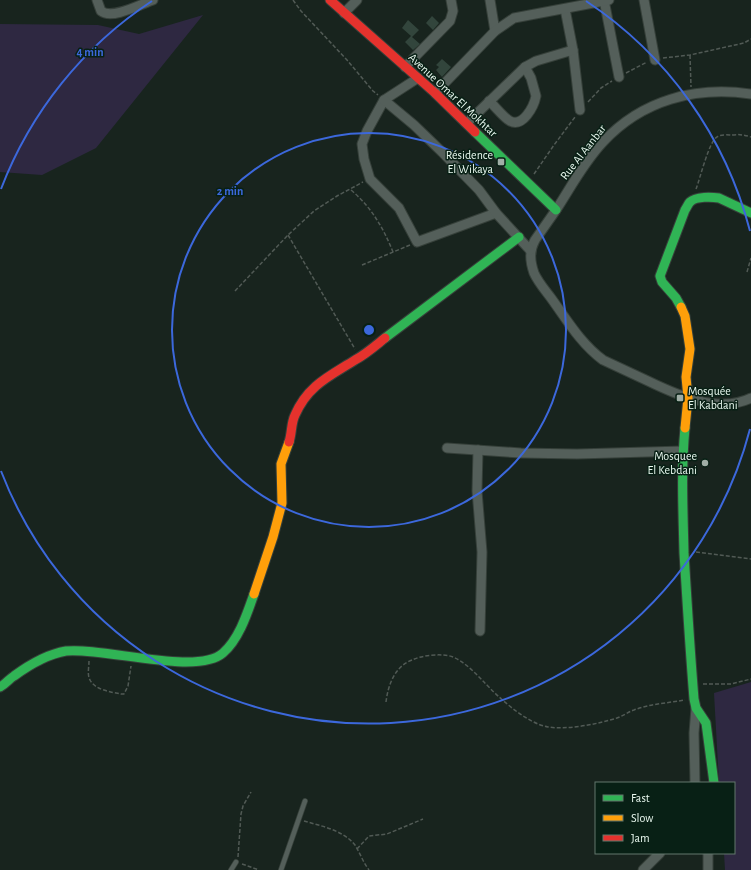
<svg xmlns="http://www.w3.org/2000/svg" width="751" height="870" font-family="'Alegreya Sans',sans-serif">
<rect width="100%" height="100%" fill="#18241e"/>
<!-- green -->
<g fill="#2e2841">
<polygon points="203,15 96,148 42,175 0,172 0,24 98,25 139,34"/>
<polygon points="751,682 751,870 725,870 724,853 734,853 734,783 719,783 714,693"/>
</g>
<!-- building -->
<g fill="#32453c">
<polygon points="432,16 439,23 433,30 426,23"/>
<polygon points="408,20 419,30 412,37 420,44 413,50 405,42 411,36 402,28"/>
<polygon points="442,59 451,67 442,77 436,70 439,67 436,65"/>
</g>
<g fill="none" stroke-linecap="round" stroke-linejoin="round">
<defs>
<g id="lane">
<polyline points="231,870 236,862"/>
<polyline points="281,870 305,801"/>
</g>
<g id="street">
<path d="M97,0L101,11C112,20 141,4 153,0"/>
<polyline points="490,0 495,31"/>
<polyline points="604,0 619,77"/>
<polyline points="644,0 655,60"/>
<polyline points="565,9 573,50 580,110"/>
<polyline points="344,13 357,0"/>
<polyline points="405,67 450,21 453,11 451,0"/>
<polyline points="418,78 384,100 367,131 362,144 364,159 370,179 399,208 417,242 496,213"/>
<polyline points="435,93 495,31 514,18 609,0"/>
<path d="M751,94C695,86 642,100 603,142C584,162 571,187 556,210C549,220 542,230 535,240C529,251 530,261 534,273C538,282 545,290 551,298C567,320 581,344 603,360C618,367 633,374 648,381C677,395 719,414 751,398"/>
<polyline points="384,100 414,125 442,152 479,190 496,213 530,250"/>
<path d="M489,101C495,106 504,118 510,121C523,128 534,106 536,96L531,78L525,67"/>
<polyline points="467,123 525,67 536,61 573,50"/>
<polyline points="447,448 521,453 577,454 683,451"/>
<polyline points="478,450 477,491 482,552 480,631"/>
<polyline points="695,783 694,733 696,708"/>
<polyline points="708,853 708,870"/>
<polyline points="643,870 660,853"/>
</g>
<g id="fast">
<polyline points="475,132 556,210"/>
<path d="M681,307L676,298L662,282L660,276L685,210C687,207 688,204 690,202C696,196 712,197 719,198L751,213"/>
<polyline points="385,338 519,237"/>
<path d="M685,428C681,469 683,511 684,553C687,602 690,650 694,699L696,708L706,723L714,783"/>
<path d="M0,687C6,684 9,679 14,676C29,665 48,654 66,651C104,647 197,676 223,653C239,639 247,614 254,594"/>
</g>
<g id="slow">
<polyline points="681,307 685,316 690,349 686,377 688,398 685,428"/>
<polyline points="254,594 273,537 282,503 281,464 289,442"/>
</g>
<g id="jam">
<polyline points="330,0 435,93 475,132"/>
<path d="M289,442C292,433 291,423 295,415C308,385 330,376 355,360C366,354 375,346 385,338"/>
</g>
</defs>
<!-- lane casing -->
<use href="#lane" stroke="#36403a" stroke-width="6"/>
<!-- street casing -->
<use href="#street" stroke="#36403a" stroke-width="11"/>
<!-- fast casing -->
<use href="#fast" stroke="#36403a" stroke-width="11"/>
<!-- slow casing -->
<use href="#slow" stroke="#36403a" stroke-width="11"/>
<!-- jam casing -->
<use href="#jam" stroke="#36403a" stroke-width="11"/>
<!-- path -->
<g stroke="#515a55" stroke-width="1.5" stroke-dasharray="4 2" stroke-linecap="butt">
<polyline points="293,0 301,11 347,60 373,91 378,95"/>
<polyline points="690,55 691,87"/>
<polyline points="663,58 690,55 744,43 751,39"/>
<polyline points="626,73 647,62"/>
<polyline points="588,102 601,88 612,81"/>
<polyline points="534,174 554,145 575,117"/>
<path d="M696,189C700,179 709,141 717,137C721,134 728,135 732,135C739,134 745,135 751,137"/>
<path d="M351,190C371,207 383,227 393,252"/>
<polyline points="288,235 355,349"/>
<polyline points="362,265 410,245"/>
<polyline points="747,272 751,258"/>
<polyline points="235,291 288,235 314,211 337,196 363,182"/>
<polyline points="696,552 751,559"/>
<path d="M89,661C89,667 87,675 90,680C95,690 111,692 121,694H124L128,686L131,666"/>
<polyline points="703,684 731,684 751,679"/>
<path d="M386,702C388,685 395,666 412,660C422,655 443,653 453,657C465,662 475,673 484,682C499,698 526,723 548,727C568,730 598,724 617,718C623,716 628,712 634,710C649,704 668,703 685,700"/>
<path d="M304,821C321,826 343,830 355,845C360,853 363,862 369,870"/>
<polyline points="357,849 369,836 387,834 423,819"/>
<polyline points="238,857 241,814 243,806 251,792"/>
<polyline points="242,864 259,870"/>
</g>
<!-- lane -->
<use href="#lane" stroke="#545f5a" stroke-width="4.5"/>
<!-- street -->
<use href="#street" stroke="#545f5a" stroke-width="9"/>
<!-- fast -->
<use href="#fast" stroke="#30b455" stroke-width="9"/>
<!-- slow -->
<use href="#slow" stroke="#ff9f0a" stroke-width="9"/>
<!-- jam -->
<use href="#jam" stroke="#e5322d" stroke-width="9"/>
</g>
<!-- distance rings -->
<g fill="none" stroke="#3c68dc" stroke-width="2">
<circle cx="369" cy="330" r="197"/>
<path d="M750 429A394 394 0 0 1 1 471M1 189A394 394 0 0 1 152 1M586 1A394 394 0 0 1 750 231"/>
</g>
<!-- markers -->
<g fill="#a0aea6" stroke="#082015" stroke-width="1.5">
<rect x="497" y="158" width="8" height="8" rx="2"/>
<rect x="676" y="394" width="8" height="8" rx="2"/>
<circle cx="705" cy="463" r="4"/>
</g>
<g text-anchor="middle" stroke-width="3" stroke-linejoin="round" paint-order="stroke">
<!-- street labels -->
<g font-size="12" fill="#eaf9f0" stroke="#082015">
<text transform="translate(453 95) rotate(43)" y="4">Avenue Omar El Mokhtar</text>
<text transform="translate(583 152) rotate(-52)" y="4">Rue Al Aanbar</text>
</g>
<!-- poi labels -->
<g font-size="12" fill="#eaf9f0" stroke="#082015" text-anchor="end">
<text x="493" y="159">Résidence<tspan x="493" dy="14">El Wikaya</tspan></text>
<text x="688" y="395" text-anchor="start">Mosquée<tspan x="688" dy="14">El Kabdani</tspan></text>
<text x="697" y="460">Mosquee<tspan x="697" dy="14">El Kebdani</tspan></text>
</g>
</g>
<circle cx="369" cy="330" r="6" fill="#3c68dc" stroke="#082015" stroke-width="2"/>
<g font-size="12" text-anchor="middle" font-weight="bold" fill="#3c68dc" stroke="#082015" stroke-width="3" stroke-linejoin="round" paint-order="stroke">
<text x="90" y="56">4 min</text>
<text x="230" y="195">2 min</text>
</g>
<!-- legend -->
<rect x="595" y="782" width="140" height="72" fill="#082015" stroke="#62776d"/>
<rect x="603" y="795" width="20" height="6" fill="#30b455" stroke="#62776d"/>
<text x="631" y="802" font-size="12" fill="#eaf9f0">Fast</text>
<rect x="603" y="815" width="20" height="6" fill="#ff9f0a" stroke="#62776d"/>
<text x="631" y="822" font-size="12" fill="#eaf9f0">Slow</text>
<rect x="603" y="835" width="20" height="6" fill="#e5322d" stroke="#62776d"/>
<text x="631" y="842" font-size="12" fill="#eaf9f0">Jam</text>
</svg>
